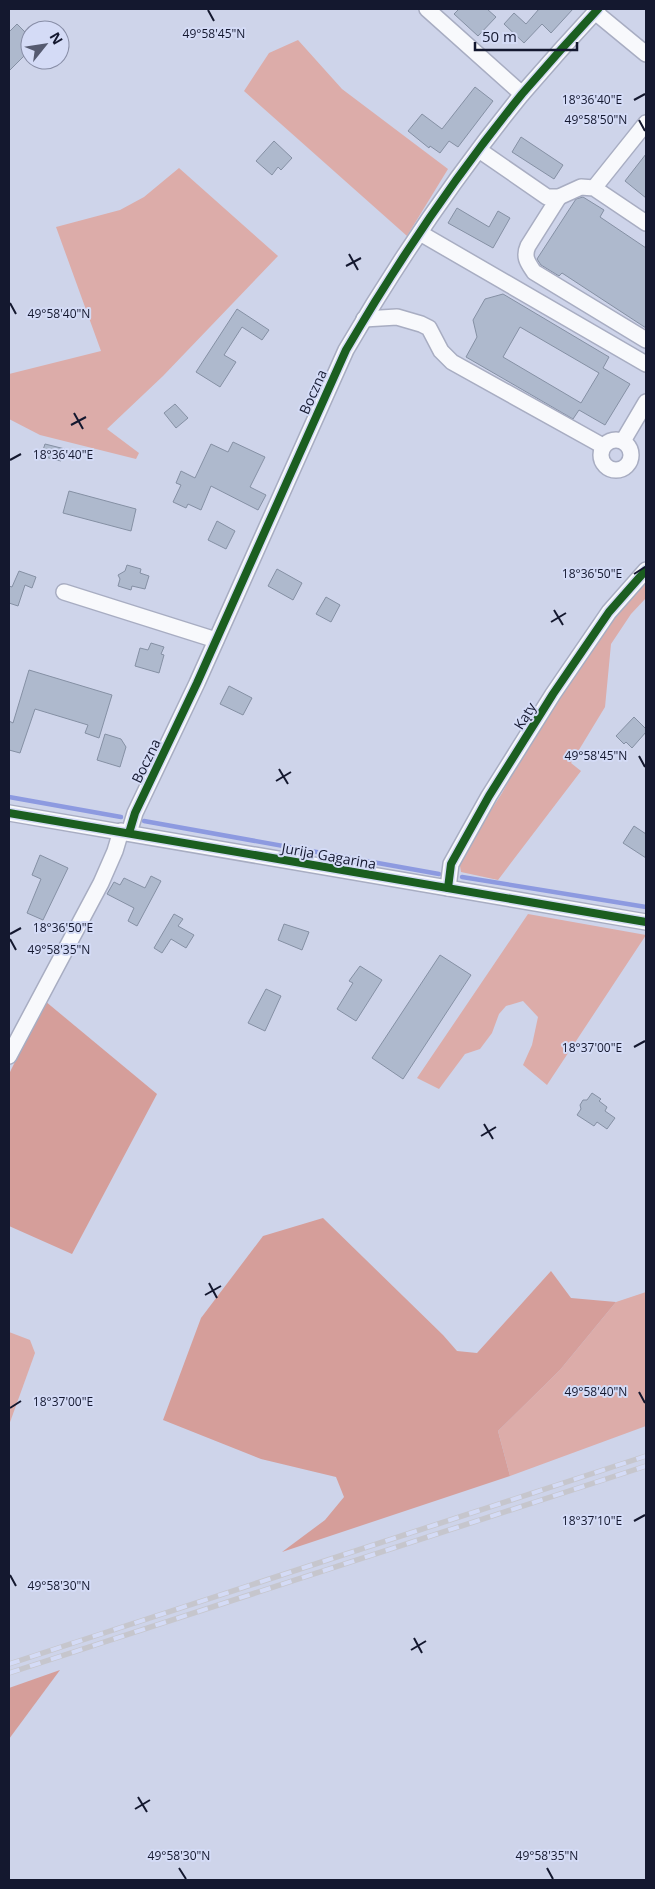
<svg xmlns="http://www.w3.org/2000/svg" width="655" height="1889" font-family="'Open Sans',sans-serif">
<rect width="100%" height="100%" fill="#ced4ea"/>
<!-- green -->
<g fill="#dcaca9">
<polygon points="298,40 342,89 448,169 407,236 244,91 269,53"/>
<polygon points="179,168 278,256 163,376 107,429 139,453 136,459 40,435 9,419 9,374 101,351 56,227 120,210 144,197"/>
<polygon points="646,577 646,598 631,614 611,644 605,707 571,763 581,771 498,880 461,872 459,860 502,793 540,723 598,636"/>
<polygon points="528,914 646,935 547,1085 523,1065 532,1045 538,1017 523,1001 506,1006 499,1014 492,1033 480,1049 465,1054 439,1089 417,1078"/>
<polygon points="646,1292 646,1426 510,1476 498,1431 560,1370 616,1302"/>
<polygon points="9,1332 30,1340 35,1353 9,1425"/>
</g>
<!-- forest -->
<g fill="#d59e9a">
<polygon points="45,1001 157,1094 72,1254 9,1226 9,1074"/>
<polygon points="323,1218 443,1335 457,1351 477,1353 551,1271 571,1298 616,1302 560,1370 498,1431 510,1476 282,1552 325,1520 344,1497 336,1477 261,1459 163,1420 201,1318 263,1236"/>
<polygon points="60,1670 9,1739 9,1688"/>
</g>
<g fill="none" stroke-linecap="round" stroke-linejoin="round">
<!-- stream -->
<g stroke="#8d9ae0" stroke-width="4.5">
<polyline points="9,797 121,817"/>
<polyline points="144,821 439,874"/>
<polyline points="462,877 646,907"/>
</g>
</g>
<!-- building -->
<g fill="#aeb9cd" stroke="#8590a4" fill-rule="evenodd">
<polygon points="459,9 487,9 496,17 478,36 454,14"/>
<polygon points="539,9 573,9 551,33 542,24 524,43 504,24 514,13 526,24"/>
<polygon points="17,24 30,37 30,50 9,71 9,32"/>
<polygon points="475,87 493,101 458,147 449,141 440,153 430,146 429,148 408,131 422,114 442,129"/>
<polygon points="521,137 563,165 554,179 512,152"/>
<polygon points="274,141 292,158 281,170 278,167 272,175 256,161"/>
<polygon points="646,154 646,198 625,181"/>
<polygon points="583,197 604,210 600,217 646,248 646,328 562,273 559,276 541,265 537,259 576,199"/>
<polygon points="457,208 489,227 498,211 510,218 493,248 448,223"/>
<path d="M503,294L609,357L603,368L630,384L605,425L579,410L573,419L466,357L477,337L473,320L485,299ZM520,327L599,373L581,403L503,357Z"/>
<polygon points="237,309 269,330 262,340 242,327 224,355 236,362 220,387 196,372"/>
<polygon points="175,404 188,418 176,428 164,413"/>
<polygon points="233,442 265,457 250,487 266,495 258,510 211,486 201,510 188,504 186,508 173,502 181,485 176,483 181,471 195,478 211,444 228,452"/>
<polygon points="45,444 65,449 61,461 41,456"/>
<polygon points="69,491 136,509 131,531 63,513"/>
<polygon points="217,521 235,531 226,549 208,540"/>
<polygon points="127,565 141,569 140,573 149,576 145,589 132,586 131,590 118,586 120,579 118,575 125,571"/>
<polygon points="277,569 302,583 293,600 268,586"/>
<polygon points="19,571 36,577 32,588 25,585 18,606 9,603 9,586 12,587"/>
<polygon points="326,597 340,605 331,622 316,614"/>
<polygon points="151,643 164,647 161,654 164,655 159,673 135,666 140,648 148,650"/>
<polygon points="29,670 112,695 99,738 85,733 88,725 35,709 20,753 9,750 9,721 13,723"/>
<polygon points="229,686 252,698 243,715 220,704"/>
<polygon points="634,717 646,729 646,732 632,748 626,742 624,744 616,736"/>
<polygon points="105,734 121,739 126,747 120,767 97,760"/>
<polygon points="634,826 646,834 646,858 623,843"/>
<polygon points="40,855 68,868 43,920 27,913 41,879 32,875"/>
<polygon points="151,876 161,881 137,926 128,921 134,908 107,894 114,882 120,885 124,878 145,888"/>
<polygon points="174,914 183,919 178,926 194,935 186,948 171,939 162,953 154,948"/>
<polygon points="284,924 309,932 302,950 278,940"/>
<polygon points="440,955 471,975 403,1079 372,1058"/>
<polygon points="360,966 382,980 356,1021 337,1009 353,983 349,981"/>
<polygon points="266,989 281,996 265,1031 248,1023"/>
<polygon points="592,1093 601,1099 599,1101 607,1107 605,1111 615,1118 607,1129 597,1122 594,1126 577,1115 581,1109 580,1105 583,1100 587,1100"/>
</g>
<g fill="none" stroke-linecap="round" stroke-linejoin="round">
<defs>
<g id="minor">
<polyline points="427,9 522,94"/>
<polyline points="595,12 646,54"/>
<polyline points="479,150 547,197 559,197 581,187 594,188 646,223"/>
<polyline points="594,188 646,123"/>
<path d="M559,197L528,246C523,257 528,263 534,272L646,340"/>
<polyline points="420,233 646,364"/>
<polyline points="364,319 397,317 421,324 429,328 441,351 452,362 603,446"/>
<circle cx="616" cy="455" r="15"/>
<polyline points="623,441 646,402"/>
<polyline points="64,592 216,640"/>
<polyline points="9,813 646,922"/>
<path d="M129,833L135,813L197,683L346,350C398,261 457,174 522,94C547,65 572,37 598,9"/>
<polyline points="448,888 451,864 489,796 553,694 609,612 646,570"/>
<polyline points="9,1056 101,883 115,851 121,831"/>
</g>
</defs>
<!-- minor casing -->
<use href="#minor" stroke="#a8adc2" stroke-width="18"/>
<!-- minor -->
<use href="#minor" stroke="#f8f9fc" stroke-width="15"/>
<defs>
<g id="rail">
<polyline points="9,1664 646,1456"/>
<polyline points="9,1673 646,1466"/>
</g>
</defs>
<!-- rail casing -->
<use href="#rail" stroke="#c6c6cd" stroke-width="5.5"/>
<!-- rail -->
<use href="#rail" stroke="#d4dbf6" stroke-width="4" stroke-dasharray="11" stroke-linecap="butt"/>
<defs>
<g id="cycleway">
<polyline points="9,813 646,922"/>
<path d="M129,833L135,813L197,683L346,350C398,261 457,174 522,94C547,65 572,37 598,9"/>
<polyline points="448,888 451,864 489,796 553,694 609,612 646,570"/>
</g>
</defs>
<!-- cycleway casing -->
<use href="#cycleway" stroke="#d4dbf6" stroke-width="11"/>
<!-- cycleway -->
<use href="#cycleway" stroke="#1b5e20" stroke-width="8"/>
</g>
<!-- ticks -->
<path fill="none" stroke="#14182f" stroke-width="2" d="M208,10L214,21M634,100L645,94M639,120L645,131M349,254L358,270M346,266L361,258M10,303L16,314M74,413L83,429M71,425L86,417M10,460L21,454M634,574L645,567M554,610L563,625M551,622L566,613M639,756L645,767M279,769L288,784M276,781L291,772M10,934L21,928M10,939L16,950M634,1047L645,1041M484,1124L493,1139M481,1136L496,1127M209,1283L217,1298M205,1295L221,1286M639,1392L645,1403M10,1408L21,1401M634,1521L645,1515M10,1575L16,1586M414,1638L422,1653M411,1650L426,1641M138,1797L147,1812M135,1809L150,1800M179,1868L186,1879M547,1868L553,1879"/>
<g text-anchor="middle" stroke-width="4" stroke-linejoin="round" paint-order="stroke">
<!-- street labels -->
<g font-size="14" fill="#14182f" stroke="#d4dbf6">
<text transform="translate(313 392) rotate(-66)" y="5">Boczna</text>
<text transform="translate(525 716) rotate(-58)" y="5">Kąty</text>
<text transform="translate(146 761) rotate(-64)" y="5">Boczna</text>
<text transform="translate(329 856) rotate(10)" y="5">Jurija Gagarina</text>
</g>
</g>
<g font-size="12" text-anchor="middle" fill="#14182f" stroke="#d4dbf6" stroke-width="4" stroke-linejoin="round" paint-order="stroke">
<text x="214" y="38">49°58'45"N</text>
<text x="592" y="104">18°36'40"E</text>
<text x="596" y="124">49°58'50"N</text>
<text x="59" y="318">49°58'40"N</text>
<text x="63" y="459">18°36'40"E</text>
<text x="592" y="578">18°36'50"E</text>
<text x="596" y="760">49°58'45"N</text>
<text x="63" y="932">18°36'50"E</text>
<text x="59" y="954">49°58'35"N</text>
<text x="592" y="1052">18°37'00"E</text>
<text x="596" y="1396">49°58'40"N</text>
<text x="63" y="1406">18°37'00"E</text>
<text x="592" y="1525">18°37'10"E</text>
<text x="59" y="1590">49°58'30"N</text>
<text x="179" y="1860">49°58'30"N</text>
<text x="547" y="1860">49°58'35"N</text>
</g>
<!-- border -->
<rect width="655" height="1889" fill="none" stroke="#14182f" stroke-width="20"/>
<!-- north arrow -->
<g transform="translate(45 45) rotate(60)"><circle r="24" fill="#d4dbf6" stroke="#878da6"/>
<path d="M0-4L9 19L0 12L-9 19Z" fill="#555a70"/>
<text y="-8" font-size="14" font-weight="bold" text-anchor="middle" fill="#14182f">N</text>
</g>
<!-- scale -->
<path d="M475 42v8h102v-8" fill="none" stroke="#14182f" stroke-width="2.5"/>
<text x="482" y="42" font-size="15" fill="#14182f" stroke="#d4dbf6" stroke-width="4" paint-order="stroke">50 m</text>
</svg>
